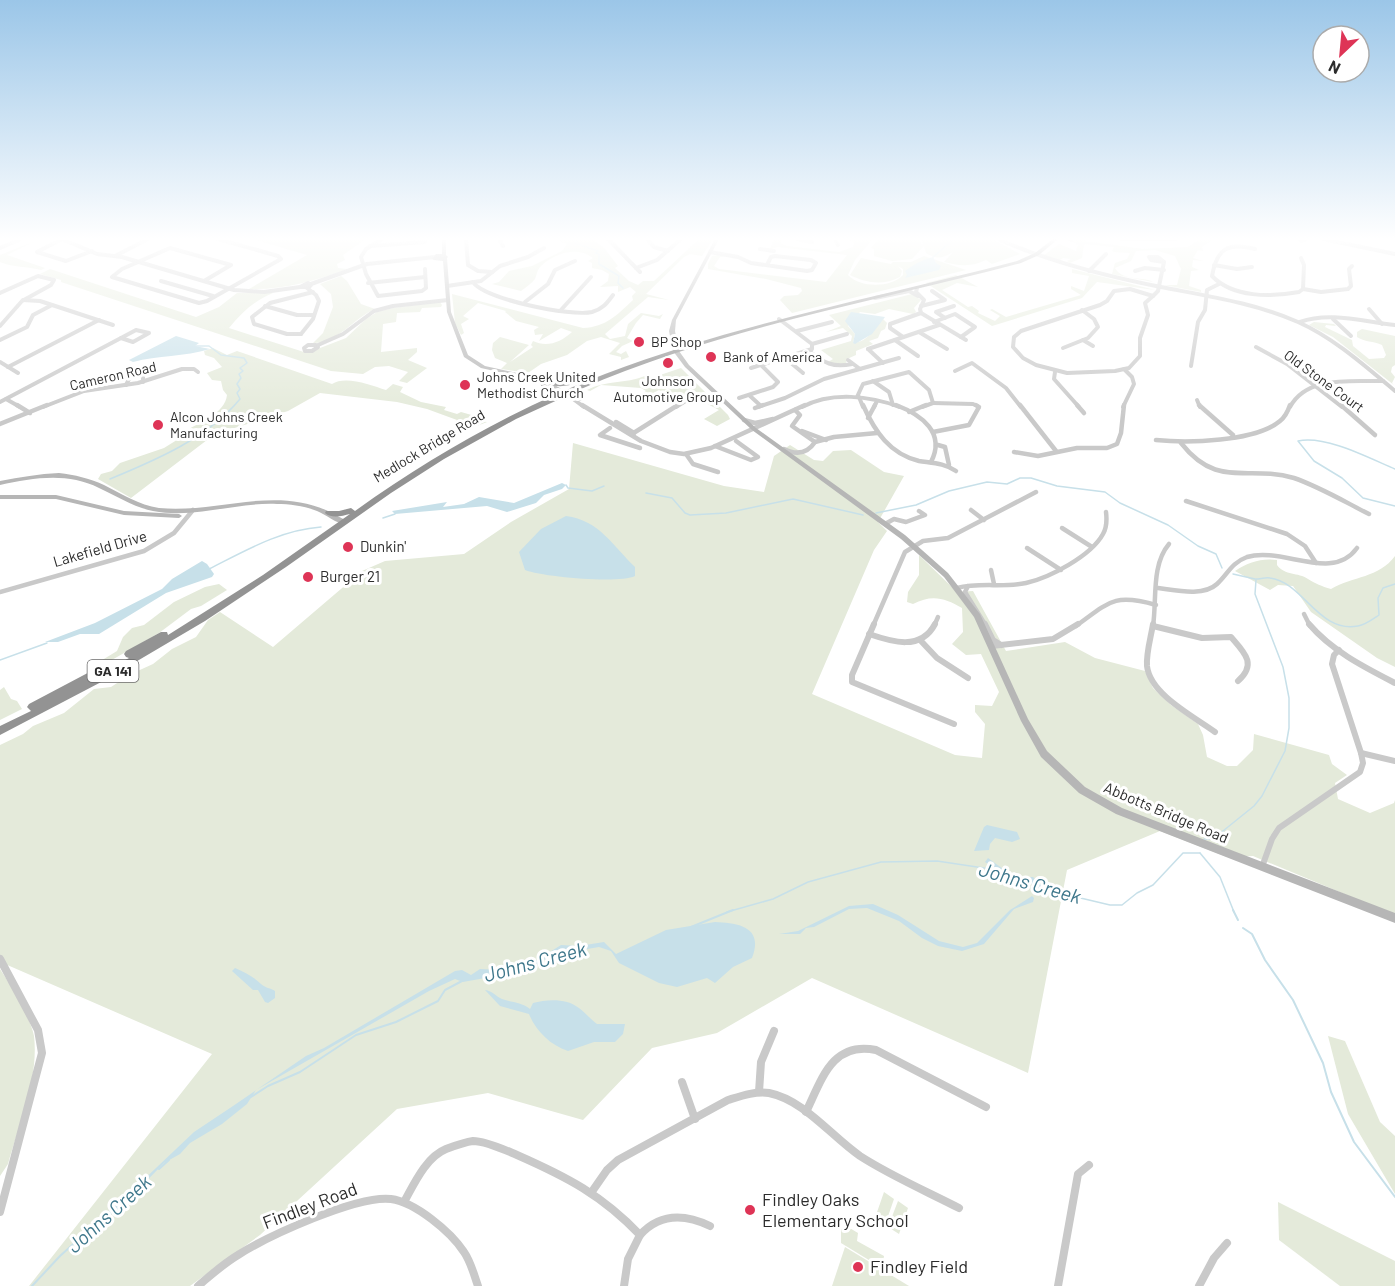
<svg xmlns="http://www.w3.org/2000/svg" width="1395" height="1286" font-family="Barlow,sans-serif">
<rect width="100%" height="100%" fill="#fff"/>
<!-- green -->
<g fill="#e4eada">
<path d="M252,239H366L343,255L345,260L337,264L338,268L347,269C315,281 284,290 249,289L307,255Z"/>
<path d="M559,239H593L605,249L618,266L615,268L629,281L638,285L643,281H654L699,239H713L702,256L690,254L684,257L646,294L669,300L648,297L605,334L610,339L625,336L628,324L641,313L659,316L663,314L660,319L643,315L636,323L627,338L633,341L622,346L616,352L621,354L626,351L629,357L621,360V357L609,354L620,343L601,337L587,341L567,355L541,364L528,373L501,369L507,363L495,358L492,350L493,343L500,337L529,345L510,362L533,347L531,345L533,341C547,348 561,342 572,332L561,328L539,341L543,334L535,335L534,330L539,327L516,321L505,312L506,311L478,303L463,316L469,319L461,324L464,333L461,335L455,323L452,294L583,328C606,327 617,315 633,300L632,296L636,292L630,287L618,292V286L600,287L608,281L609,274L602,270L592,268V263L588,261L593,258C578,246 554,253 541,266C537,270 537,274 535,279C532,283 525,288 521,291L492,284L499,282L509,271L532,266L562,251L567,244L558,241Z"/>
<path d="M774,239H783L780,243L787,246L839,252L853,247L854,243L848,239H873L855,260L848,275C860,288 891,288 903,275V269L898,266L902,271L900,277C883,286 866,283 850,275L861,258L891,264L893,262H911L924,256L966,270L792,313L780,300L784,296L798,295L802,291L801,288L766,279L708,269V264L712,256L718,255L725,257H720L714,266L719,269L826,282L847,255L778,247L770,249Z"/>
<path d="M878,239H918L923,246L922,239H992L1020,254L992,264L986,260C972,267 959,266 944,262L953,252C943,258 937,260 926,253L924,246L912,259L892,261L874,256V249L871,248Z"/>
<path d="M1069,239H1089L1085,241L1143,249L1188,247L1200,239H1214L1202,247L1203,251L1198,250L1193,258L1203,261L1193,260L1192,267L1199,270L1191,271L1189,286L1201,290V292L1164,285H1177L1181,269L1175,256L1155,250L1136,251L1131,261L1115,268C1123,282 1144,276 1153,282L1112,274L1115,263L1127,259L1130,253L1114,252L1112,251L1114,247L1084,244L1082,258L1070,263L1067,261L1071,259L1063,258L1060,260L1043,256L1059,244L1076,251L1078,245Z"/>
<path d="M35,241L7,255L45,268L41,270C26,266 15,268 0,262V255Z"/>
<path d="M50,269L196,317L219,307L237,293H273C255,300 241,313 229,328L307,353L346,338L366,319L377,312L393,308L440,302L442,305L441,307L422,308L420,312L397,313L396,322L383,324L381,352L417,348V352L408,360L427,368L407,383L399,381L408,372L389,366L375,367L363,374L331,371L61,282V280L40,274Z"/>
<polygon points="1072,269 1155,290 1097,282 1082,298 992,326 926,283 956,275 978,287 957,283 942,290 968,307 972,306 979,311 978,313 995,321 1000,316 990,310 992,309 1006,317 1081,295 1071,289 1071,286 1084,291 1089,276 1072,273"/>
<path d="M341,276L347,281L361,304L375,309C354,318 338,343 313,343L323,333L333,307L331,294L320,284Z"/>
<path d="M912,294L921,300L914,308L916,312L913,314L889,309L875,314L860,312L848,326L855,334L853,343C868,342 874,329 883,319L887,323L885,329L881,331L878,338L869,341L873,344L856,351V355L847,359L846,364L838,365L828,362L833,359L821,350L851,341L852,336L843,328L826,332L841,326L829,315Z"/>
<path d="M1314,322L1334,324L1336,326L1326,325L1325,327L1352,340L1353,346L1369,359L1384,358L1386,355L1382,345C1374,341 1364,342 1357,337V332L1362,329L1395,336V365L1392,367L1391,372L1395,377L1392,383L1394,385L1333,337L1309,325Z"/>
<path d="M213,348L227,355L237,351L332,384C345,375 371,385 386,390L393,384L403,387L400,392L421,402L446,407L444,410L457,414L461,412L482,418L480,421L487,422L464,431L454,423L457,420L427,409L397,402L320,393L288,411L225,431L207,440L131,498L98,479L101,474L112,471L120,463L164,448L180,438L184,432C198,423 225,414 227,395L223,390L221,381L212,380L207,373L222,367L214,358L205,355L204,351Z"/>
<path d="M681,368L728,415L730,419L717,426L704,419L719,410L696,398L698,396L694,393L680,401L659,390L643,398L639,397L646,391L641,388L601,385L590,391L587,390C606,380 625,384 645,376L648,379Z"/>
<path d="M573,443L724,486L764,492L774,456L790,445L814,460L823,461L833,451L851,450L884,472L904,476L878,522L887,531L874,550L812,694L955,755L982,758L985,724L975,712V705L992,706L999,692L981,654L966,655L952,644L963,632L962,608C945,598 932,594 913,604L907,602L908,592L919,575V555L957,592L973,591L1006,651L1065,642L1095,658L1145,671L1153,688L1171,705L1198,724L1203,735L1207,757L1227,766H1237L1253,750L1254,734L1329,755L1332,764L1347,775L1335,783L1338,799L1370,813L1394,803L1395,800V915L1253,856L1227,857L1160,831L1067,870L1028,1073L812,978L717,1033L652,1048L583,1120L488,1093L397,1109L260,1235L190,1286H29L212,1054L5,964L0,957V745L23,734L33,726L64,713L94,689L111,687L131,674L153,664L172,649L196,637L208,620L220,612L273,647L362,571L385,561L464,554L511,522L569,489Z"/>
<path d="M1395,556V667L1377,658L1311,612L1293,586L1278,585L1270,590L1235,571C1249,562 1261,558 1277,560V565C1285,576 1298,572 1308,579C1316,584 1321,586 1331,589C1353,576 1379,578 1395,556Z"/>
<polygon points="219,584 227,590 201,606 191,609 159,633 103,665 99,662 117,651 123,637 132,628 144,625 174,602 205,587"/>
<polygon points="4,687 11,699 17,701 22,709 0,720 0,690"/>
<path d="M0,969C10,984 31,1019 34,1036C39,1078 19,1124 8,1164L0,1176Z"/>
<polygon points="1328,1036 1345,1041 1380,1122 1395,1136 1395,1194 1348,1114"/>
<polygon points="884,1192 894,1199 885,1225 875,1218"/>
<polygon points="898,1201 908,1208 899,1234 888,1227"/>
<polygon points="1278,1202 1395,1261 1395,1286 1340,1286 1279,1240"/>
<polygon points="841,1227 848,1227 858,1233 857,1241 884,1256 882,1268 841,1243"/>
<polygon points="845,1247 909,1286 832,1286"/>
</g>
<!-- water -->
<g fill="#c7e0e9">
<path d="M933,257L936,263L941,266L939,270L905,278L907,275L905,271C915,264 921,260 933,257Z"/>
<polygon points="851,312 885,317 872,334 855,344 853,343 855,334 845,321"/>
<path d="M176,336L199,343L195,346L210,349C184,357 158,355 133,362L129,360Z"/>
<polygon points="562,483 566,485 562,489 544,495 536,503 507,512 487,506 395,514 392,511 447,502 443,507 464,504 479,497 514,503"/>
<path d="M566,516C599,520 613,546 635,567V576C619,584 543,577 525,570L519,552L541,529Z"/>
<polygon points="202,561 207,564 214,574 212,577 166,593 99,634 80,634 58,642 45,642 95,623 162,589 172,579"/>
<polygon points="987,825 1017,832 1020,839 1012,842 995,838 990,844 989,850 974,851 984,827"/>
<path d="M988,858L1014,877H1033L1051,894C1041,894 1037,884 1027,883L1024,886L1021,881L1019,883L1009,879L985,862Z"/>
<polygon points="1032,896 1034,898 1033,902 1014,909 984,944 962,951 938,946 922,938 899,921 867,908 849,909 814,927 806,928 800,934 779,934 798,931 849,906 873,904 898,915 939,941 963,947 977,943 1010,910"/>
<path d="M715,922C739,923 764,927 752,958L733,967L715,983L707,978L677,987L659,983L619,963L611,951L599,947L552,955L531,969L519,968L513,973L463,982L455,979L429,991L256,1090L247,1104L222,1124L190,1143L180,1154L164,1163L125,1203L97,1226L99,1218L118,1204L194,1132L233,1106L306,1056L324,1048L455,971L462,970L471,975L480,969L502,970L537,960L561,945L579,946L604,942L616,954L666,930Z"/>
<path d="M235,968C246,973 254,977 261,984C265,988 271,988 275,991V998L268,1003L265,1002L258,990H253L232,971Z"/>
<path d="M485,990C493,991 495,996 502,999C513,1003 521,1002 530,1009L533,1003C547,999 567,998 579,1008C586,1013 590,1019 597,1024H625L623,1034L615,1042H594L568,1051C550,1045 536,1031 529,1014L500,1006Z"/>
</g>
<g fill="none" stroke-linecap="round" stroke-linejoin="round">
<!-- stream-far1 -->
<g stroke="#c7e0e9" stroke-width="1.5">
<polyline points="578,239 575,243 598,251 595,253 599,254 599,264 619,276 618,283 623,288"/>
<polyline points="933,257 954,239"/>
<path d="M1395,469C1369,458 1326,435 1298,441L1314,461L1342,478L1363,498L1395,506"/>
<path d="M110,479C156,460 208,438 240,399L237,393L240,389L237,384L241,378L239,374L243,371L240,368L247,363L244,358L221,355L209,346H194"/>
<polyline points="566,485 568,488 592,491 604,486"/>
<polyline points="646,493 672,498 685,513 690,515 726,513 793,499 863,515"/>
<polyline points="876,513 916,505 949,491 987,482 1007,484 1020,478 1031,478 1057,486 1105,492 1120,503 1168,525 1198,546 1216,554 1222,568"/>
<polyline points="383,518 395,514"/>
<path d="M209,569C245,551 280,530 321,527"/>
<polyline points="1233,574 1255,579"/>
<path d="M1256,579C1260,579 1266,577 1270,578C1303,582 1319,634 1358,626C1365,625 1373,619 1379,615L1378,598L1383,588L1395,584"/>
<polyline points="0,660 47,643"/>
<polyline points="1204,839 1213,839 1254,806 1262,796 1285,751 1289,728 1289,698 1283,667 1255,594 1256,580"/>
<polyline points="1200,853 1220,877 1234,912"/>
<polyline points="1051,891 1110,905 1122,905 1137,893 1153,885 1183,853 1200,853"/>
<polyline points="727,912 773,899 808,882 881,862 937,861 997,870"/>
</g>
<!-- stream -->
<g stroke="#c7e0e9" stroke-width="2">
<polyline points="1233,910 1238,920"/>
<polyline points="691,927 733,910"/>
<polyline points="1243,928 1252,934 1265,960 1293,1000 1323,1063 1331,1092 1354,1142 1395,1197"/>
<polyline points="251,1097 268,1086 300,1072 356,1035 396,1022 438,1001 445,990 462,981"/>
<polyline points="159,1169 169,1160"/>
<polyline points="32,1286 60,1256 99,1221"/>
</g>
<!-- street-far3 -->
<g stroke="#c9c9c9" stroke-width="4">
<polyline points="62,239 97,254 122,257 234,290 264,292 300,287"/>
<polyline points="62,239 37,252 66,261 92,251"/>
<polyline points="382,239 366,249 361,257 366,274 378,296 422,291 426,288 425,269"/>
<polyline points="466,239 468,265 478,271 492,272"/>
<polyline points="499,239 503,246"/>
<polyline points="608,239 640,272"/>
<polyline points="647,239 654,247 668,251"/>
<polyline points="797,239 812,242"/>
<polyline points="835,239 838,245"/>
<path d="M998,239C1050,262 1105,276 1161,287C1207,296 1255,303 1298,322C1334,338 1365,366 1395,391"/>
<polyline points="1069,239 1072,240"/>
<polyline points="1121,239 1177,239"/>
<polyline points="1298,239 1302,241 1307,239"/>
<polyline points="1323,239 1395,254"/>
<polyline points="370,246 425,242"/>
<polyline points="0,248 21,239"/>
<polyline points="760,249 774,251"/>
<path d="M1255,249C1228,242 1217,248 1212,276C1233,298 1271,297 1299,292L1303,289L1304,265L1301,258"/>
<polyline points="710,252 738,257 751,263 807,271 812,270 816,263 811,260 775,256 771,257 767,265"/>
<polyline points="115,256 148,239"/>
<polygon points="1149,257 1158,257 1164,262 1151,260"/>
<polyline points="1214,265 1237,269 1252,267"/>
<polyline points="636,268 657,260 681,239"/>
<polyline points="1089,271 1106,254"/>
<polyline points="1135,271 1145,268 1164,270"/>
<polyline points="161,281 213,296"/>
<polyline points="204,281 231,265 170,248 122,269 112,277 199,303 207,301 281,259 278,256 218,239"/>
<path d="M473,282C484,299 571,317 592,312C603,309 607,303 613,295"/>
<polygon points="308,283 311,285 309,287 300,287"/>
<polyline points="368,283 425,277"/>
<polyline points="311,284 367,264 435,257"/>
<polyline points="447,286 481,281 500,266 528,257 544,248"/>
<polyline points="917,288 916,292 924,300 920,309 921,313 966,340"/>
<polygon points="1130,289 1153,296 1145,303 1148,315 1140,338 1140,356 1129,368 1115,371 1067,373 1036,365 1023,358 1013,347 1014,337 1021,331 1100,305 1107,301 1114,291"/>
<polyline points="1303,289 1321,292 1348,289 1351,286 1349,269 1352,266"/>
<polyline points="0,293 38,276 54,280 51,285 22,301 0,326"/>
<polyline points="1153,296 1158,291 1164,262"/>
<polyline points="875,298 909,291 918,296"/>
<polyline points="23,300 40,301 113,325"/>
<polyline points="525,302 548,284 555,270 575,261"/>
<polyline points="265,306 297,315 314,315"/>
<polyline points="921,306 945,300 932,291"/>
<polyline points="1369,309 1382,324"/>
<polyline points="560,311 591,277"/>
<polyline points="945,318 936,312 954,306"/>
<polyline points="1333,319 1351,336"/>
<polyline points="934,322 955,314 975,327 961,337"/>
<path d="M1300,322C1330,311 1364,322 1395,325"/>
<polygon points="136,330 149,333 133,342 121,338"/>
<polyline points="797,331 832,322"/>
<polyline points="919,332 947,349"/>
<polyline points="301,334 287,334 254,324 252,317 270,303 313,292"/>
<polyline points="301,334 313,319 319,301 316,295 307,288"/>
<polyline points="903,337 890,328 890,324 921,313"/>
<polyline points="0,340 27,327 33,315 52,305"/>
<polyline points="895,340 918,356"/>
<polyline points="1083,340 1093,346"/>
<polyline points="812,344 847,334"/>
<polygon points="308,345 316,345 318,347 312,351 305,351 304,348"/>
<polyline points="318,345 343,334 374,311 393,306 448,300"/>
<polyline points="1256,347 1287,364 1342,407"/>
<polyline points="1063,348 1088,338 1098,327 1094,319 1082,310"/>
<polyline points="868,349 939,325"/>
<polyline points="868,349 883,363"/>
<path d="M809,351C824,363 833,368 852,364"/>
<polyline points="785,358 803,373"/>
<polyline points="848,360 860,369"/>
<polyline points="0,362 18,373"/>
<polyline points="1191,366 1198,322 1205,310 1207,290 1219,284"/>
<polyline points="8,367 99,320"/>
<polyline points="751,368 812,349 812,344 779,319"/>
<polyline points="955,371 972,363 1006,388 1021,407"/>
<polyline points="1055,372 1054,379 1079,407"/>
<polyline points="873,381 889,392 893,405"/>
<polyline points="126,385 130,377 143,374 143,382"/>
<polyline points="565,393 584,407"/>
<polyline points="749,395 761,406"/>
<polyline points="857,397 863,384 909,372 929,390 933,403 922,407"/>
<polyline points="859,397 863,407"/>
<polyline points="739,398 773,387 778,382 761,365"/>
<polyline points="6,399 20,407"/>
<polyline points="1197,400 1200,407"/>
<polyline points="0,402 121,338"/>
<polyline points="933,403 973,404 979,407"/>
<polyline points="43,407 84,391 138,383 182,369 194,369 198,372"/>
<polyline points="676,407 695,395"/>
<polyline points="758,407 785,398 824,379 899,358"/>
<path d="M802,407C832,391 870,396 900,407"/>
<polyline points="874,407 877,401"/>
<polyline points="1123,407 1134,384 1132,377 1124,369"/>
<path d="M1290,407C1307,375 1352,382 1383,381"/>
</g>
<!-- street-far2 -->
<g stroke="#c9c9c9" stroke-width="4.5">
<polyline points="17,405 30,413"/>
<polyline points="582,405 641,441 670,452 684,454 711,448 805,405"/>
<path d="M863,405C875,432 890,454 919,461C932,463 945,463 956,471"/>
<path d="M896,405C922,415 946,433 931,462"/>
<polyline points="1020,405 1056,451"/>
<polyline points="1077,405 1084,413"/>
<polyline points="1199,405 1233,435"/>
<polyline points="1341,405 1375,435"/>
<polyline points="755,408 763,405"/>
<polyline points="909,412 926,405"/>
<polyline points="868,418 875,405"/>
<polyline points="744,420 755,423 773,419"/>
<polyline points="616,422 634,433"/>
<polyline points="0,424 47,405"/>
<polyline points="610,428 600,435 640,448"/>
<polyline points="802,431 826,440"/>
<polyline points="933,432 969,425 979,407 976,405"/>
<polyline points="632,434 678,405"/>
<path d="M1156,440C1187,443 1255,442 1280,421C1285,417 1288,411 1290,405"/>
<polyline points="815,442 834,437 877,433"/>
<path d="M1181,443C1218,490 1247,464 1294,478C1320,487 1345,502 1369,514"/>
<polyline points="938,445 945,447 949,465"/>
<polyline points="715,446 751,460 758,457 736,441"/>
<path d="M784,449C796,455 807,454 815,442L792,426L800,415L795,410"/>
<polyline points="1014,452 1038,456 1077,448 1107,448 1117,444 1121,433 1124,405"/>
<polyline points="686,454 693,464 718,472"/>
<polyline points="1186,501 1287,534 1305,546 1316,563"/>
<polyline points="971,510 984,520"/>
<polyline points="885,524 894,519 906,522 925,515 919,511"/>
<polyline points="1062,528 1092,547"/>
<polyline points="1027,548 1061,570"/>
<polyline points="991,570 994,584"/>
<polyline points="968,586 965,592 986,626"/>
<path d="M957,588C980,582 1003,588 1026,583C1049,578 1091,556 1103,534C1107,527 1107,520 1106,512"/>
<path d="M1158,588C1175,590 1203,597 1217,584C1228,574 1231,563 1247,557C1282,546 1332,583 1357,548"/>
<polyline points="0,592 144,551 174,533 193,510"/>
<polyline points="1304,614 1310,626"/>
<polyline points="873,626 905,552 923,541 948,538 1036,492"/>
<polyline points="934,626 938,617"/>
<path d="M1076,626C1109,602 1114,593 1156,605"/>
<path d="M1153,626C1157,600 1151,565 1169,544"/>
</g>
<!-- street-far1 -->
<g stroke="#c9c9c9" stroke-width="6">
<polyline points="874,624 852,675 852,682 954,724"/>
<polyline points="985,624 993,640 1001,645"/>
<path d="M1153,624C1151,637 1146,653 1147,666C1150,694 1193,716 1215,732"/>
<path d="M1309,624C1332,651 1364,667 1395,683"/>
<path d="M1153,626L1202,638L1231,637C1245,653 1257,664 1238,681"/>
<path d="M869,634C892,642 921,651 935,624"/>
<polyline points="921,641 937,658 968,678"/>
<polyline points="992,646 1053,639 1078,624"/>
<polyline points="1361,753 1395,761"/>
<polyline points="1262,867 1272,839 1279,828 1360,772 1363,763 1361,753 1332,664 1334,655 1339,650"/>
</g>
<!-- street -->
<g stroke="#c9c9c9" stroke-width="8">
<polyline points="0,959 38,1030 42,1053 0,1212"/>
<polyline points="682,1082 695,1119"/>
<polyline points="759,1092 761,1062 774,1031"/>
<path d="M806,1112C822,1079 832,1041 876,1050L986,1107"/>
<path d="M591,1193L607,1170L618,1160L728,1100C741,1096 755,1091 769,1093C804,1100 831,1136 860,1156C891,1176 926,1191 959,1208"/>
<path d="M404,1202C414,1184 426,1157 446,1149C454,1146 465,1142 473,1141C486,1141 505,1150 517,1155C567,1177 602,1195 640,1235L628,1259L624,1286"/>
<path d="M640,1235C660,1213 685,1214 710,1226"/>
<path d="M198,1286C211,1275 223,1264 238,1255C268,1236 357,1195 391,1199C415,1202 451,1232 464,1252C471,1262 474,1275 478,1286"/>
<polyline points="1058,1286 1078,1174 1089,1165"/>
<polyline points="1199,1286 1214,1258 1227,1243"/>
</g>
<!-- secondary -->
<g fill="#b6b6b6" fill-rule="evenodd">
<polygon points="442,239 446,239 446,255 448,257 447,258 451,312 468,355 485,366 544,379 567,392 567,394 563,394 540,381 481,368 464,357 447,312 443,261 434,260 432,259 436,254 442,254"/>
<polygon points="715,239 719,239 676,320 675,331 679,351 689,365 756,428 905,535 948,573 980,614 1028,719 1047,751 1085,787 1122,808 1395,913 1395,923 1116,814 1079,793 1041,757 1021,721 974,617 944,577 901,539 752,430 685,367 673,351 669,331 672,320"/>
<path d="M59,473C75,475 89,478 104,485C122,494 139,505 159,508C217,514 276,484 332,513C337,516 343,518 347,522L346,524C336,524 327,515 317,511C305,506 290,504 277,504C236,502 195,519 153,511C133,507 117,496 99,488C67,472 33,478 0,485V481C20,477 39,474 59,473Z"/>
<polygon points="0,495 56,495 124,511 179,514 182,516 179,518 124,515 56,499 0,499"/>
</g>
<!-- highway -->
<g fill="#939393" fill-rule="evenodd">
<path d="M1053,239H1058L1039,255L1021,263C874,302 721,328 581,389L578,395L583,400L582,401H578L572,395L573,393L516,419L444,459L391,493L286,567L205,621L105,680L0,735V726L31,711L27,707L29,704L99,667H105L107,670L129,658L126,657L124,654L126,651L161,632H167L168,635L263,575L350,514C342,516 332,519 325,513L326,511H339L351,508L355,511C432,456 516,408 605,374C739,323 880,297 1017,261L1035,253Z"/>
<path d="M593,373L595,374V376C581,382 563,390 549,384L552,382L570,381Z"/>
<polygon points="542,378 545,380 551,396 550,397 546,397 545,396 539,380"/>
</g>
</g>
<!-- sky -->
<linearGradient id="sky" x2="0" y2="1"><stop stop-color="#9bc6e8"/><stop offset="0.57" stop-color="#fff"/><stop offset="1" stop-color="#fff" stop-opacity="0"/></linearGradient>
<rect width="1395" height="419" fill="url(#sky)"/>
<!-- markers -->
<g fill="#de3456" stroke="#fff" stroke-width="2">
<circle cx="639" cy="342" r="6"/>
<circle cx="711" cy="357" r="6"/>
<circle cx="668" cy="363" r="6"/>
<circle cx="465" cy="385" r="6"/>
<circle cx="158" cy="425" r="6"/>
<circle cx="348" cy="547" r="6"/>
<circle cx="308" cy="577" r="6"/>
<circle cx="750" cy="1210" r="6"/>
<circle cx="858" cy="1267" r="6"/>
</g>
<g text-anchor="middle" stroke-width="6" stroke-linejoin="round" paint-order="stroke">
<!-- far-poi labels -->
<g font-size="14" fill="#2c2c2c" stroke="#fff" text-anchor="start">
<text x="651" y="347">BP Shop</text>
<text x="723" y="362">Bank of America</text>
<text x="477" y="382">Johns Creek United<tspan x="477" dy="16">Methodist Church</tspan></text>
<text x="668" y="386" text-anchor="middle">Johnson<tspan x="668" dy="16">Automotive Group</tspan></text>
<text x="170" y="422">Alcon Johns Creek<tspan x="170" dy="16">Manufacturing</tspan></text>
</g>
<!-- far-street labels -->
<g font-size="14" fill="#2c2c2c" stroke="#fff">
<text transform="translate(113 376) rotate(-13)" y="5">Cameron Road</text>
<text transform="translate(1324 381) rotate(36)" y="5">Old Stone Court</text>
<text transform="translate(429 446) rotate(-31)" y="5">Medlock Bridge Road</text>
</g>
<!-- shield labels -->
<rect fill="#fff" stroke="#6b6b6b" stroke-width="1.5" x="87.5" y="660" width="51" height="22" rx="4.5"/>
<g font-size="14" font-weight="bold" fill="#2c2c2c">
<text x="113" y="676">GA 141</text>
</g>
<!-- poi labels -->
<g font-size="15" fill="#2c2c2c" stroke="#fff" text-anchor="start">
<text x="360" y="552">Dunkin'</text>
<text x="320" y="582">Burger 21</text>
</g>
<!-- street labels -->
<g font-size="15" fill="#2c2c2c" stroke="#fff">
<text transform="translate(100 549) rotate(-16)" y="5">Lakefield Drive</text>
<text transform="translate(1166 813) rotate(23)" y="5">Abbotts Bridge Road</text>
</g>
<!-- near-poi labels -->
<g font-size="18" fill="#2c2c2c" stroke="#fff" text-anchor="start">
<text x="762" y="1206">Findley Oaks<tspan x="762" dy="21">Elementary School</tspan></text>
<text x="870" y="1273">Findley Field</text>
</g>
<!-- near-street labels -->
<g font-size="18" fill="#2c2c2c" stroke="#fff">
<text transform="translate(310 1206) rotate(-21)" y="6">Findley Road</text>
</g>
<!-- near-water labels -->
<g font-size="20" font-style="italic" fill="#3e778b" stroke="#fff">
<text transform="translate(1030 883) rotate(16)" y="7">Johns Creek</text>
<text transform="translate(535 962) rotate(-15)" y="7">Johns Creek</text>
<text transform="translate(109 1214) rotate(-42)" y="7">Johns Creek</text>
</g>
</g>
<!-- north arrow -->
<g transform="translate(1341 54) rotate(206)"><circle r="28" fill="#ffffff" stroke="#ababab" stroke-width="1.5"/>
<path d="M0-4.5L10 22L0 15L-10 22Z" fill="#de3456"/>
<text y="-9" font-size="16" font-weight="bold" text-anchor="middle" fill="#2c2c2c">N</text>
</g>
</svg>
